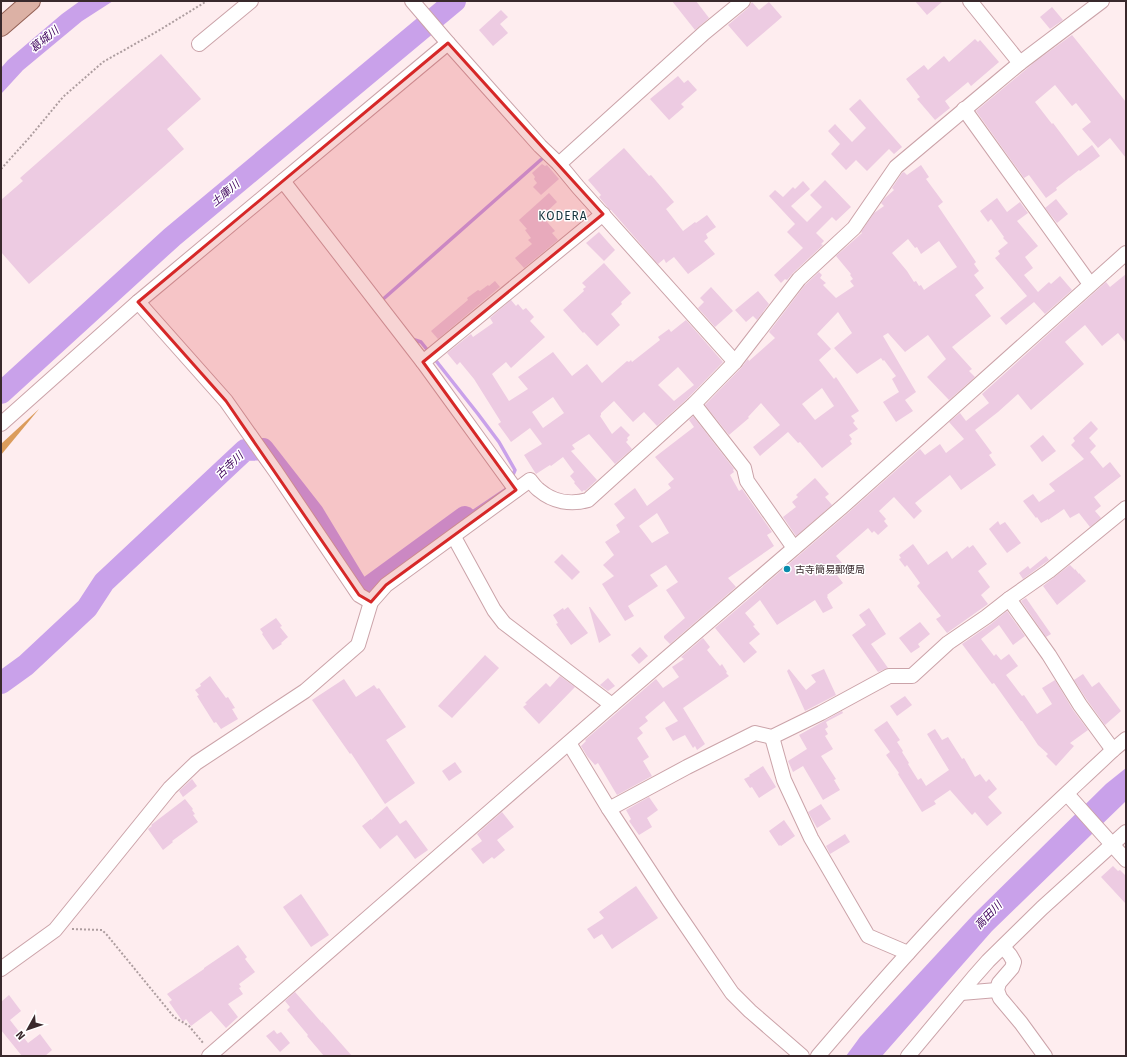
<svg xmlns="http://www.w3.org/2000/svg" width="1127" height="1057" font-family="'Fira Sans','Noto Sans JP',sans-serif">
<rect width="100%" height="100%" fill="#feedef"/>
<!-- forest -->
<polygon fill="#db9c5c" points="39,409 1,455 1,444"/>
<!-- water -->
<g fill="#c9a1ea">
<polygon points="80,1 113,1 82,21 23,70 1,94 1,68 8,60 62,14"/>
<polygon points="1126,768 1126,801 992,931 882,1056 846,1056 860,1037 973,915 1106,784"/>
</g>
<g fill="none" stroke-linecap="round" stroke-linejoin="round">
<!-- stream -->
<g stroke="#c9a1ea" stroke-width="3.5">
<polyline points="381,302 381,301 544,157"/>
<polyline points="411,338 412,339 421,342 429,352"/>
<polyline points="433,357 478,414 499,442 515,470 512,477"/>
<polyline points="465,517 508,488 509,485"/>
</g>
<!-- river -->
<g stroke="#c9a1ea" stroke-width="22">
<polyline points="1,393 172,237 455,1"/>
<polyline points="1,683 26,665 87,608 104,582 245,450 263,449 313,513 359,589 365,590 465,517"/>
</g>
</g>
<!-- building -->
<g fill="#edcbe2" fill-rule="evenodd">
<polygon points="672,1 696,1 709,18 695,30"/>
<polygon points="915,1 943,1 927,15"/>
<polygon points="752,2 759,10 769,2 782,17 747,47 728,25 748,8"/>
<polygon points="1052,7 1063,20 1050,29 1040,17"/>
<polygon points="501,10 508,17 500,24 508,33 493,46 479,30"/>
<polygon points="1072,35 1126,102 1126,158 1110,138 1098,148 1082,129 1091,122 1076,103 1072,106 1055,85 1035,102 1052,124 1053,123 1078,156 1092,145 1100,156 1080,171 1079,170 1056,188 1057,190 1046,198 1029,175 1024,178 976,111 1036,61"/>
<polygon points="975,39 978,42 980,40 999,62 971,86 968,82 945,101 950,108 935,120 917,99 920,97 906,79 924,65 928,70 944,56 949,62"/>
<polygon points="161,54 201,99 167,129 184,149 29,284 1,252 1,200 23,181 20,178"/>
<polygon points="678,76 684,83 688,80 697,90 681,104 684,107 669,120 650,99"/>
<polygon points="860,99 902,147 894,154 889,149 867,171 856,160 846,170 831,154 840,144 828,131 835,124 852,142 866,128 849,109"/>
<polygon points="624,148 649,176 651,175 674,202 666,209 683,231 695,222 696,223 707,215 716,227 706,234 708,238 704,241 715,254 688,274 674,257 666,263 664,259 658,264 611,210 610,210 599,197 601,195 588,180"/>
<polygon points="542,164 545,166 547,165 559,179 541,195 533,187 537,183 534,179 535,177 532,173"/>
<path d="M921,165L929,177L926,179L943,202L938,206L976,262L974,264L979,271L974,275L984,288L975,295L991,316L952,347L972,369L969,371L975,377L949,400L927,377L946,359L928,335L905,352L888,333L883,336L916,392L905,400L913,411L896,422L883,402L899,392L892,379L896,376L884,360L883,361L881,358L857,374L834,348L852,333L838,312L817,334L831,349L819,360L834,379L836,377L859,411L851,416L855,421L853,423L858,429L849,435L852,439L850,441L852,444L822,468L800,442L798,443L788,432L760,456L753,447L780,425L761,403L748,417L749,418L729,435L705,405L741,368L748,359L749,361L775,338L769,332L805,285L819,272L822,275L820,278L826,283L823,285L836,298L854,286L850,281L853,279L850,275L851,274L836,256L862,233L861,232L874,213L884,206L881,203L885,198L894,190L892,188L902,173L904,172L907,175ZM908,239L915,248L917,247L921,254L939,241L957,267L924,290L921,285L919,286L916,281L914,282L907,271L892,253ZM822,388L834,406L815,420L802,404Z"/>
<polygon points="825,180 851,207 836,221 832,217 816,233 824,241 821,244 823,245 793,273 787,280 785,279 781,283 774,275 803,248 787,232 795,224 769,196 775,190 783,197 793,187 795,189 803,181 810,189 791,206 807,222 822,207 810,195"/>
<polygon points="549,193 557,202 542,216 555,231 552,233 558,240 524,268 515,258 532,244 528,240 531,238 525,230 527,229 519,220"/>
<polygon points="997,198 1007,212 1020,202 1028,213 1017,221 1038,246 1025,257 1033,268 1024,275 1038,292 1049,282 1051,284 1060,276 1072,290 1045,314 1034,302 1006,325 1000,318 1027,296 995,258 1000,254 998,251 1008,243 1003,238 1004,237 991,219 988,222 980,211"/>
<polygon points="1056,199 1068,214 1057,223 1045,208"/>
<polygon points="599,232 615,250 604,261 586,243"/>
<polygon points="604,263 631,293 621,302 622,304 611,314 620,325 597,346 584,332 583,333 563,310 584,291 583,289 586,287 582,283"/>
<polygon points="1126,274 1126,343 1118,333 1102,346 1085,325 1066,341 1065,342 1084,364 1031,410 1018,394 998,412 975,430 992,453 989,455 996,465 961,490 950,475 915,503 922,511 914,519 894,497 879,511 886,519 884,521 888,526 878,535 874,531 872,533 868,528 836,556 842,563 833,570 843,583 827,595 828,596 827,597 833,608 823,613 815,600 777,625 760,600 745,613 755,625 753,626 760,634 749,643 757,652 744,663 715,628 848,513 920,449 925,455 940,444 946,453 964,439 949,422 960,413 966,421 989,403 982,394 1106,282 1110,287"/>
<polygon points="495,281 500,287 438,339 431,331 468,300 467,298 478,290 480,291 488,285 489,286"/>
<polygon points="711,287 733,311 715,327 698,308 704,302 700,298"/>
<polygon points="758,291 769,304 757,320 753,316 746,322 735,310"/>
<path d="M511,300L516,306L518,304L523,310L526,308L534,317L530,321L545,337L511,368L506,362L492,374L509,401L528,389L518,377L553,352L572,376L587,364L602,383L627,361L629,362L631,360L632,362L660,340L658,337L669,329L671,332L686,320L723,362L688,398L657,426L644,412L633,422L614,401L601,413V415L600,416L612,434L621,426L630,435L627,438L628,440L626,442L632,449L615,464L589,434L572,445L575,449L571,451L597,480L585,491L584,490L582,492L574,483L575,482L570,476L574,472L563,457L551,466L550,465L536,474L524,455L542,444L530,428L511,442L498,424L501,422L474,379L460,362L457,365L447,353L471,334L473,337L493,323L490,318ZM678,367L694,385L674,401L658,385ZM553,397L564,413L543,428L532,412Z"/>
<path d="M693,416L734,469L733,470L734,472L730,475L739,491L742,489L772,532L767,535L774,546L728,578L736,587L670,644L664,638V636L685,618L666,590L678,582L666,565L650,575L658,586L628,606L634,616L625,621L602,584L614,576L603,565L614,555L605,542L620,532L616,525L625,518L614,504L635,488L647,506L671,488L668,484L674,479L655,457L694,427L689,420ZM657,513L669,533L652,543L639,526Z"/>
<polygon points="1091,421 1098,429 1089,438 1096,446 1090,452 1103,468 1110,462 1121,476 1094,497 1101,506 1095,511 1101,518 1090,527 1079,513 1070,518 1064,509 1048,520 1048,519 1041,523 1037,517 1036,518 1023,501 1033,494 1039,502 1055,491 1049,484 1084,459 1071,445 1075,441 1073,438"/>
<polygon points="1043,435 1056,451 1042,462 1030,446"/>
<polygon points="815,478 829,494 825,497 832,505 796,536 783,517 796,507 792,502 798,497 796,495"/>
<polygon points="998,521 1000,525 1005,522 1021,543 1007,553 989,529"/>
<polygon points="913,544 928,565 947,551 952,559 968,546 969,548 973,545 987,564 978,571 990,587 981,595 988,604 947,633 936,619 941,616 917,586 920,583 907,565 905,567 899,559 901,558 899,555"/>
<polygon points="562,554 580,572 572,580 554,562"/>
<polygon points="1046,556 1049,560 1023,579 1019,573 1028,566 1030,569"/>
<polygon points="1070,565 1075,570 1075,569 1079,574 1079,573 1086,581 1057,605 1043,586"/>
<polygon points="1026,598 1051,634 1046,637 1021,601"/>
<polygon points="568,607 588,633 571,645 556,624 558,623 553,615 563,608 564,610"/>
<polygon points="589,607 590,607 611,635 599,643"/>
<polygon points="869,608 886,634 871,644 888,668 878,672 852,635 866,625 859,615"/>
<polygon points="1007,611 1025,636 1013,645 999,625 981,639 994,656 996,654 1001,660 1009,654 1018,666 1006,675 1022,696 1024,695 1037,714 1052,704 1042,688 1055,680 1073,710 1088,730 1070,743 1074,746 1056,766 1046,756 1048,754 1038,745 1022,721 1021,721 994,683 992,684 962,644 991,624"/>
<polygon points="276,618 282,626 280,627 288,637 281,643 282,644 273,650 262,634 263,633 260,629"/>
<polygon points="920,622 930,634 918,644 920,647 911,653 899,638"/>
<polygon points="703,638 710,647 707,650 720,666 722,664 727,672 726,673 729,676 683,708 705,744 697,750 695,746 693,748 685,735 673,741 665,728 678,721 664,701 645,717 648,721 639,728 643,733 637,738 649,757 643,761 652,776 617,795 598,763 595,765 587,756 581,746 586,741 585,740 656,679 663,688 679,677 672,667 684,659 681,657"/>
<polygon points="640,647 648,656 639,664 631,655"/>
<polygon points="485,655 499,668 452,718 438,706"/>
<polygon points="789,669 806,690 816,682 811,675 824,669 836,695 805,711 787,671"/>
<polygon points="1083,674 1092,687 1099,682 1121,711 1105,725 1087,700 1074,680"/>
<polygon points="210,676 226,698 228,697 235,708 232,709 238,719 221,729 216,722 214,723 197,696 199,695 195,690 201,686 200,684"/>
<polygon points="560,676 575,687 539,724 523,707 527,704 525,703 546,683 550,687"/>
<polygon points="608,678 615,686 608,691 600,685"/>
<polygon points="344,679 356,697 374,685 377,689 379,688 406,727 386,740 415,783 385,804 351,753 350,754 312,700"/>
<polygon points="905,696 912,705 897,716 890,706"/>
<polygon points="842,711 843,713 826,722 828,727 825,729 828,734 825,736 833,749 821,756 836,779 834,780 840,790 823,800 803,766 793,772 788,761 807,749 799,735"/>
<polygon points="887,721 900,740 897,742 903,751 902,752 909,763 908,764 918,780 921,778 926,786 949,770 927,734 935,729 942,740 948,737 962,759 964,758 975,777 980,774 986,782 989,779 997,789 988,797 1002,813 987,826 975,812 972,815 950,790 934,801 936,804 922,812 898,774 899,773 886,755 890,752 874,730"/>
<polygon points="455,762 462,772 449,781 442,771"/>
<polygon points="763,766 776,787 759,798 752,787 750,788 744,779 750,776 749,775"/>
<polygon points="192,779 197,786 183,797 179,791"/>
<polygon points="649,797 658,810 647,818 652,827 639,835 629,821 631,819 626,810"/>
<polygon points="185,799 193,809 192,810 195,814 193,815 198,822 172,841 173,842 163,850 148,829 152,826 151,825"/>
<polygon points="821,804 831,819 817,828 808,812"/>
<polygon points="387,806 400,824 406,820 428,850 415,859 397,835 380,849 362,826 371,819 371,820"/>
<polygon points="502,812 514,827 497,840 505,850 494,859 492,857 483,864 471,849 482,841 477,834"/>
<polygon points="784,820 795,836 781,846 780,845 779,846 769,831"/>
<polygon points="845,834 850,842 830,854 826,846"/>
<polygon points="1113,866 1118,871 1120,870 1126,876 1126,904 1101,877"/>
<polygon points="636,886 658,918 612,949 602,934 594,939 587,929 604,918 599,912"/>
<polygon points="301,894 329,935 311,947 283,907"/>
<polygon points="238,945 247,957 245,959 255,972 239,984 241,987 239,988 243,994 228,1004 238,1017 226,1028 211,1011 191,1026 186,1019 183,1022 169,1002 172,1000 167,994 204,969 204,968"/>
<polygon points="295,992 322,1023 322,1022 352,1056 324,1056 307,1036 308,1035 287,1010 290,1007 285,1001"/>
<polygon points="9,995 21,1011 10,1020 28,1043 40,1034 52,1050 45,1056 22,1056 1,1030 1,1002"/>
<polygon points="274,1030 277,1034 281,1032 290,1043 280,1052 266,1036"/>
</g>
<g fill="none" stroke-linecap="round" stroke-linejoin="round">
<defs>
<g id="minor">
<polyline points="412,1 448,43 540,146 559,164 578,187 735,362"/>
<polyline points="970,1 1020,63"/>
<polyline points="199,44 251,1"/>
<polyline points="964,109 1090,284"/>
<polyline points="559,164 704,33 743,1"/>
<polyline points="283,181 423,362"/>
<polyline points="138,302 226,401 276,472 359,595 371,602"/>
<polyline points="694,404 744,468 747,481 794,548"/>
<polyline points="1,424 138,302 448,43"/>
<polyline points="516,490 423,362 603,214"/>
<polyline points="454,537 494,610 504,623 612,705"/>
<polyline points="1009,599 1049,655 1080,705 1113,750"/>
<polyline points="772,737 784,780 811,838 868,936 908,953"/>
<polyline points="569,743 609,809 670,902 732,993 750,1011 802,1056"/>
<polyline points="1067,794 1126,860"/>
<polyline points="609,809 687,767 755,733 772,737 821,713 889,676 912,676 948,643 986,617 1009,599 1049,571 1126,508"/>
<polyline points="1003,947 1010,955 1014,962 1012,968 999,983 997,990 1000,998 1021,1023 1045,1056"/>
<path d="M1,969L55,930L170,788L196,763L305,691L358,645L371,602L386,585L530,480C533,484 536,488 539,490C553,502 571,505 588,500L694,404L735,362L799,279L854,228L896,167L1020,63L1102,1"/>
<polyline points="961,993 997,990"/>
<polyline points="209,1056 612,705 842,507 1126,253"/>
<path d="M818,1056C865,1001 912,947 962,895C1010,845 1062,798 1113,750L1126,739"/>
<polyline points="908,1056 973,978 988,961 1042,908 1126,832"/>
</g>
<polyline id="major" points="1,27 31,1"/>
</defs>
<!-- minor casing -->
<use href="#minor" stroke="#cba3a9" stroke-width="16"/>
<!-- major casing -->
<use href="#major" stroke="#936054" stroke-width="20"/>
<!-- path -->
<g stroke="#ad9d9f" stroke-width="2" stroke-dasharray="2 2" stroke-linecap="butt">
<polyline points="1,169 29,138 63,97 103,62 158,31 207,1"/>
<polyline points="72,929 102,930 107,935 174,1017 189,1026 204,1044"/>
</g>
<!-- minor -->
<use href="#minor" stroke="#fff" stroke-width="14"/>
<!-- major -->
<use href="#major" stroke="#dcb1a5" stroke-width="18"/>
</g>
<!-- marked area -->
<path fill="#d62828" fill-opacity="0.2" stroke="#d62828" stroke-width="3" stroke-linejoin="round" d="M448,43L603,214L423,362L516,490L386,585L371,602L359,595L226,401L138,302Z"/>
<!-- markers -->
<circle fill="#088cac" stroke="#fff" stroke-width="1.5" cx="787" cy="569" r="4"/>
<g text-anchor="middle" stroke-width="3" stroke-linejoin="round" paint-order="stroke">
<!-- poi labels -->
<g font-size="10" fill="#39292c" stroke="#fff" text-anchor="start">
<text x="795" y="573">古寺簡易郵便局</text>
</g>
<!-- water labels -->
<g font-size="11" font-style="italic" fill="#3d015b" stroke="#fff">
<text transform="translate(44 39) rotate(-39)" y="4">葛城川</text>
<text transform="translate(225 193) rotate(-40)" y="4">土庫川</text>
<text transform="translate(229 465) rotate(-43)" y="4">古寺川</text>
<text transform="translate(988 915) rotate(-46)" y="4">高田川</text>
</g>
<!-- quarter labels -->
<g font-size="12" letter-spacing="1" fill="#16343e" stroke="#fff">
<text x="563" y="220">KODERA</text>
</g>
</g>
<!-- border -->
<rect width="1127" height="1057" fill="none" stroke="#39292c" stroke-width="4"/>
<!-- north arrow -->
<g transform="translate(28 1029) rotate(230)" stroke="#ffffff" stroke-width="3" paint-order="stroke">
<path d="M0-3L7 15L0 10L-7 15Z" fill="#39292c"/>
<text y="-6" font-size="11" font-weight="bold" text-anchor="middle" fill="#39292c">N</text>
</g>
</svg>
